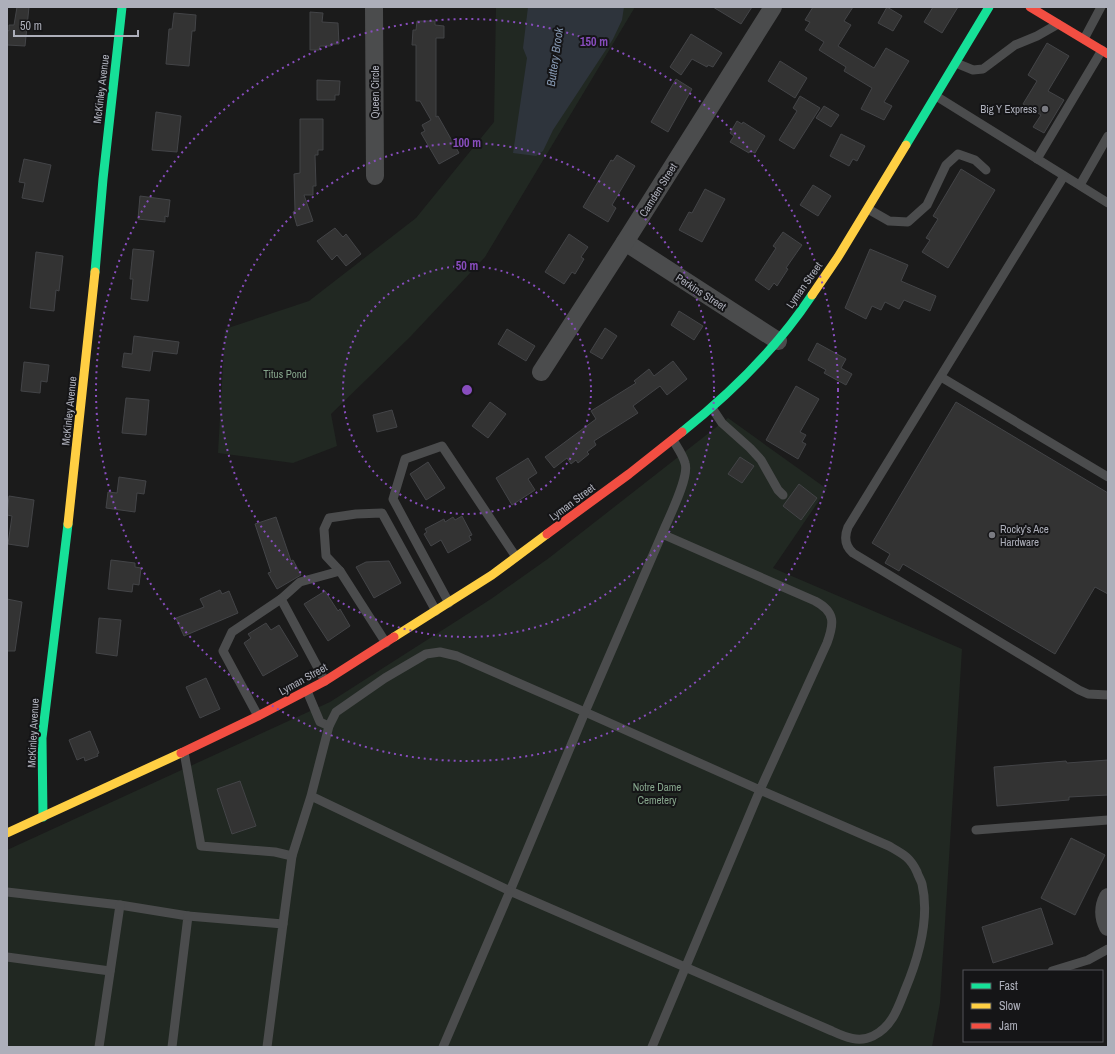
<svg xmlns="http://www.w3.org/2000/svg" width="1115" height="1054" viewBox="0 0 1115 1054" font-family="'Archivo Narrow',sans-serif">
<style>
.green{fill:#212822}
.water{fill:#2e343c}
.building{fill:#333;stroke:#434447}
.lines{fill:none;stroke-linecap:round;stroke-linejoin:round}
.lane{stroke:#4b4c4d;stroke-width:9}
.street{stroke:#4b4c4d;stroke-width:18}
.fast{stroke:#16e098;stroke-width:9}
.slow{stroke:#ffcf43;stroke-width:9}
.jam{stroke:#f24e42;stroke-width:9}
.ring{fill:none;stroke:#884dbe;stroke-width:2;stroke-dasharray:2 4}
.poi-dot{fill:#7a7b82;stroke:#151517;stroke-width:1.5}
.labels{text-anchor:middle;dominant-baseline:central;stroke-width:4;stroke-linejoin:round;paint-order:stroke}
.street-label{font-size:11px;fill:#adafba;stroke:#151517}
.poi-label{font-size:11px;fill:#adafba;stroke:#151517;text-anchor:end}
.park-label{font-size:11px;fill:#85a48b;stroke:#151517}
.water-label{font-size:12px;font-style:italic;fill:#8699b3;stroke:#151517}
.centre{fill:#884dbe;stroke:#151517;stroke-width:2}
.ring-label{font-size:12px;text-anchor:middle;font-weight:bold;fill:#884dbe;stroke:#151517;stroke-width:4;stroke-linejoin:round;paint-order:stroke}
</style>
<rect width="100%" height="100%" fill="#1b1b1b"/>
<!-- green -->
<g class="green">
<polygon points="496,7 635,7 485,257 410,337 331,414 337,446 293,463 218,453 225,329 309,301 416,218 494,122"/>
<polygon points="728,418 827,489 773,568 962,649 940,1003 932,1047 7,1047 7,850 330,702 491,599 549,558"/>
</g>
<!-- water -->
<polygon class="water" points="528,7 624,7 622,20 613,39 553,130 543,151 536,156 513,153 527,58 523,48"/>
<!-- building -->
<g class="building">
<polygon points="17,7 29,7 25,46 7,45 7,30 9,31 9,25 14,25"/>
<polygon points="713,7 752,7 741,24"/>
<polygon points="813,7 853,7 844,21 851,25 838,46 874,68 886,48 909,61 884,102 892,106 884,120 861,109 872,88 844,71 846,67 819,50 824,42 805,30 810,22 805,20"/>
<polygon points="887,7 902,16 893,31 878,23"/>
<polygon points="933,7 958,7 942,33 924,22"/>
<polygon points="310,12 323,13 322,22 338,23 339,44 331,44 331,46 320,46 319,50 310,50"/>
<polygon points="174,13 196,15 195,31 192,31 189,66 166,64 169,29 172,29"/>
<polygon points="417,21 435,21 435,25 444,26 444,38 436,38 436,117 438,116 459,153 439,164 421,133 425,131 422,125 431,120 420,101 416,101 416,45 412,45 413,30 416,30"/>
<polygon points="691,34 722,53 713,67 708,65 707,67 692,59 681,75 670,67"/>
<polygon points="1047,43 1069,56 1048,91 1064,100 1044,133 1033,127 1041,115 1023,104 1037,81 1028,75"/>
<polygon points="780,61 807,78 795,98 768,81"/>
<polygon points="676,79 692,89 668,132 651,122"/>
<polygon points="317,80 340,81 339,95 335,95 335,100 317,100"/>
<polygon points="800,96 820,108 794,149 779,140 797,111 793,108"/>
<polygon points="824,106 839,115 831,127 816,118"/>
<polygon points="156,112 181,116 177,152 152,150"/>
<polygon points="300,119 323,119 323,150 318,150 318,155 315,155 316,186 313,186 313,195 304,195 313,221 297,226 293,212 295,211 294,174 300,173"/>
<polygon points="737,121 742,124 743,122 765,136 755,153 750,151 749,153 730,142 734,136 730,133"/>
<polygon points="841,134 865,146 857,161 853,159 849,166 830,156"/>
<polygon points="617,155 635,166 612,205 616,208 608,222 583,207 611,160 613,161"/>
<polygon points="24,159 51,165 43,202 22,198 25,183 19,182"/>
<polygon points="961,169 995,190 948,268 922,252 930,240 926,238 938,219 933,216"/>
<polygon points="813,185 831,196 818,216 800,205"/>
<polygon points="705,189 725,199 702,242 679,230 689,212 692,213"/>
<polygon points="140,196 170,200 168,217 165,216 165,222 138,219"/>
<polygon points="335,228 343,237 346,234 361,254 346,266 337,255 332,260 317,241"/>
<polygon points="783,232 802,245 786,268 788,269 777,286 774,283 769,290 755,280 776,248 773,246"/>
<polygon points="569,234 588,247 581,257 584,259 575,274 572,272 564,284 545,272"/>
<polygon points="133,249 154,251 148,301 131,299 133,279 130,279"/>
<polygon points="870,249 908,265 901,281 936,296 930,311 904,300 899,309 885,302 881,310 872,306 866,319 845,308"/>
<polygon points="36,252 63,256 59,291 56,290 54,311 30,308"/>
<polygon points="679,311 703,326 694,340 671,325"/>
<polygon points="605,328 617,336 602,359 590,352"/>
<polygon points="507,329 535,346 526,361 498,344"/>
<polygon points="134,336 179,342 177,354 153,351 150,371 122,367 124,353 132,354"/>
<polygon points="817,343 846,359 841,368 852,374 846,385 824,373 826,370 808,360"/>
<polygon points="673,361 687,379 667,395 660,386 633,406 638,413 594,441 596,445 587,452 589,454 578,463 576,460 571,464 567,458 554,468 545,457 596,419 591,411 636,383 634,381 649,369 654,376"/>
<polygon points="24,362 49,365 47,382 41,381 40,393 21,391"/>
<polygon points="796,386 819,399 800,432 806,435 802,442 806,444 798,459 766,440"/>
<polygon points="126,398 149,400 146,435 122,433"/>
<polygon points="490,402 506,414 488,438 472,426"/>
<polygon points="956,402 1108,493 1108,594 1095,587 1055,654 903,564 899,571 885,563 890,554 872,543"/>
<polygon points="392,410 397,427 377,432 373,415"/>
<polygon points="740,457 754,466 742,483 728,474"/>
<polygon points="528,458 537,473 528,479 535,490 512,505 496,478"/>
<polygon points="428,462 445,488 426,500 410,474"/>
<polygon points="119,477 146,481 144,494 137,493 135,512 106,508 108,492 117,493"/>
<polygon points="799,484 817,498 801,520 783,506"/>
<polygon points="9,496 34,500 28,547 8,544 12,516 7,515"/>
<polygon points="462,516 472,535 469,536 471,540 448,553 441,540 431,546 424,534 427,532 425,529 444,519 445,522 453,517 455,520"/>
<polygon points="276,517 291,561 293,560 301,575 277,589 268,573 271,572 255,524"/>
<polygon points="111,560 135,563 135,567 141,568 139,585 133,584 132,592 108,589"/>
<polygon points="389,561 401,583 374,598 356,567 366,562"/>
<polygon points="220,590 222,594 229,591 238,613 184,636 176,618 204,607 200,599"/>
<polygon points="325,591 338,611 340,609 350,626 328,641 304,604"/>
<polygon points="7,599 22,602 15,651 7,651"/>
<polygon points="99,618 121,620 117,656 96,653"/>
<polygon points="266,623 271,630 279,625 298,656 263,676 244,643 251,638 248,634"/>
<polygon points="206,678 220,709 200,718 186,687"/>
<polygon points="90,731 99,753 97,754 98,756 85,761 84,757 77,760 69,740"/>
<polygon points="1108,760 1108,795 1069,797 1069,800 997,806 994,767 1066,761 1067,763"/>
<polygon points="240,781 256,826 232,834 217,789"/>
<polygon points="1071,838 1105,855 1075,915 1041,898"/>
<polygon points="1041,908 1053,944 993,963 982,927"/>
</g>
<g class="lines">
<!-- lane -->
<g class="lane">
<polyline points="1084,39 1101,7"/>
<polyline points="956,63 973,70 983,69 1015,45 1037,36 1058,24"/>
<polyline points="936,96 1108,203"/>
<polyline points="1037,159 1102,50"/>
<path d="M1064,176L848,527C844,537 845,546 853,553L1079,690L1088,694L1108,695"/>
<polyline points="1080,185 1108,136"/>
<polyline points="868,209 889,221 908,222 927,205 946,165 958,154 975,160 986,170"/>
<polyline points="941,377 1108,477"/>
<polyline points="712,408 722,423 750,448 761,460 778,490 783,495"/>
<path d="M662,534L585,712L760,790L827,643C834,624 836,612 815,601L662,534C668,519 690,477 685,463C683,455 677,447 673,440"/>
<polyline points="340,571 326,556 324,529 329,518 356,514 382,513 436,611"/>
<polyline points="449,603 393,499 405,459 442,446 516,557"/>
<polyline points="325,681 281,599 300,582 340,571 386,643"/>
<polyline points="307,691 320,722 329,726"/>
<polyline points="258,716 223,651 232,632 281,599"/>
<polyline points="184,752 201,846 275,852 292,856"/>
<polyline points="976,830 1108,820"/>
<polyline points="7,892 120,905 188,916 172,1047"/>
<polyline points="188,916 283,924 267,1047"/>
<polyline points="283,924 292,856 311,796 329,726 336,712 385,678 426,654 440,652 457,656 585,712 510,891 311,796"/>
<polyline points="7,957 110,971"/>
<polyline points="1052,971 1088,960 1108,949"/>
<polyline points="99,1047 120,905"/>
<path d="M443,1047L510,891L832,1031C845,1037 859,1043 873,1036C892,1027 898,1008 905,990C918,959 930,918 922,884C921,880 918,876 917,872C910,857 903,854 889,846L760,790L652,1047"/>
</g>
<!-- street -->
<g class="street">
<polyline points="374,7 375,176"/>
<polyline points="625,242 778,341"/>
<polyline points="541,372 625,242 773,7"/>
<path d="M1108,897C1103,907 1103,917 1108,927"/>
</g>
<!-- fast -->
<g class="fast">
<polyline points="906,145 989,7"/>
<polyline points="95,272 103,179 122,7"/>
<path d="M682,432C731,393 777,348 812,295"/>
<polyline points="43,817 42,738 68,524"/>
</g>
<!-- slow -->
<g class="slow">
<polyline points="812,295 838,257 906,145"/>
<polyline points="68,524 95,272"/>
<polyline points="394,637 492,575 547,534"/>
<polyline points="7,833 181,753"/>
</g>
<!-- jam -->
<g class="jam">
<polyline points="1030,7 1108,54"/>
<polyline points="547,534 629,474 682,432"/>
<polyline points="181,753 258,716 325,681 394,637"/>
</g>
</g>
<!-- distance rings -->
<g class="ring">
<circle cx="467" cy="390" r="124"/>
<circle cx="467" cy="390" r="247"/>
<circle cx="467" cy="390" r="371"/>
</g>
<!-- markers -->
<g class="poi-dot">
<circle cx="1045" cy="109" r="4"/>
<circle cx="992" cy="535" r="4"/>
</g>
<g class="labels">
<!-- street labels -->
<g class="street-label">
<text transform="translate(101 89) rotate(-83)">McKinley Avenue</text>
<text transform="translate(375 92) rotate(-90)">Queen Circle</text>
<text transform="translate(658 190) rotate(-58)">Camden Street</text>
<text transform="translate(804 285) rotate(-55)">Lyman Street</text>
<text transform="translate(701 292) rotate(33)">Perkins Street</text>
<text transform="translate(69 411) rotate(-84)">McKinley Avenue</text>
<text transform="translate(572 502) rotate(-37)">Lyman Street</text>
<text transform="translate(303 679) rotate(-29)">Lyman Street</text>
<text transform="translate(33 733) rotate(-87)">McKinley Avenue</text>
</g>
<!-- poi labels -->
<g class="poi-label">
<text x="1037" y="109">Big Y Express</text>
<text x="1000" y="529" text-anchor="start">Rocky's Ace<tspan x="1000" dy="13">Hardware</tspan></text>
</g>
<!-- park labels -->
<g class="park-label">
<text x="285" y="374">Titus Pond</text>
<text x="657" y="787">Notre Dame<tspan x="657" dy="13">Cemetery</tspan></text>
</g>
<!-- water labels -->
<g class="water-label">
<text transform="translate(555 57) rotate(-82)">Buttery Brook</text>
</g>
</g>
<circle cx="467" cy="390" r="6" class="centre"/>
<g class="ring-label">
<text x="594" y="46">150 m</text>
<text x="467" y="147">100 m</text>
<text x="467" y="270">50 m</text>
</g>
<!-- border -->
<rect width="1115" height="1054" fill="none" stroke="#adafba" stroke-width="16"/>
<!-- legend -->
<rect x="963" y="970" width="140" height="72" fill="#151517" stroke="#525358"/>
<rect x="971" y="983" width="20" height="6" fill="#16e098" stroke="#525358"/>
<text x="999" y="990" font-size="12" fill="#adafba">Fast</text>
<rect x="971" y="1003" width="20" height="6" fill="#ffcf43" stroke="#525358"/>
<text x="999" y="1010" font-size="12" fill="#adafba">Slow</text>
<rect x="971" y="1023" width="20" height="6" fill="#f24e42" stroke="#525358"/>
<text x="999" y="1030" font-size="12" fill="#adafba">Jam</text>
<!-- scale -->
<path d="M14 30v6h124v-6" fill="none" stroke="#adafba" stroke-width="2"/>
<text x="20" y="30" font-size="12" fill="#adafba" stroke="#151517" stroke-width="3" paint-order="stroke">50 m</text>
</svg>
